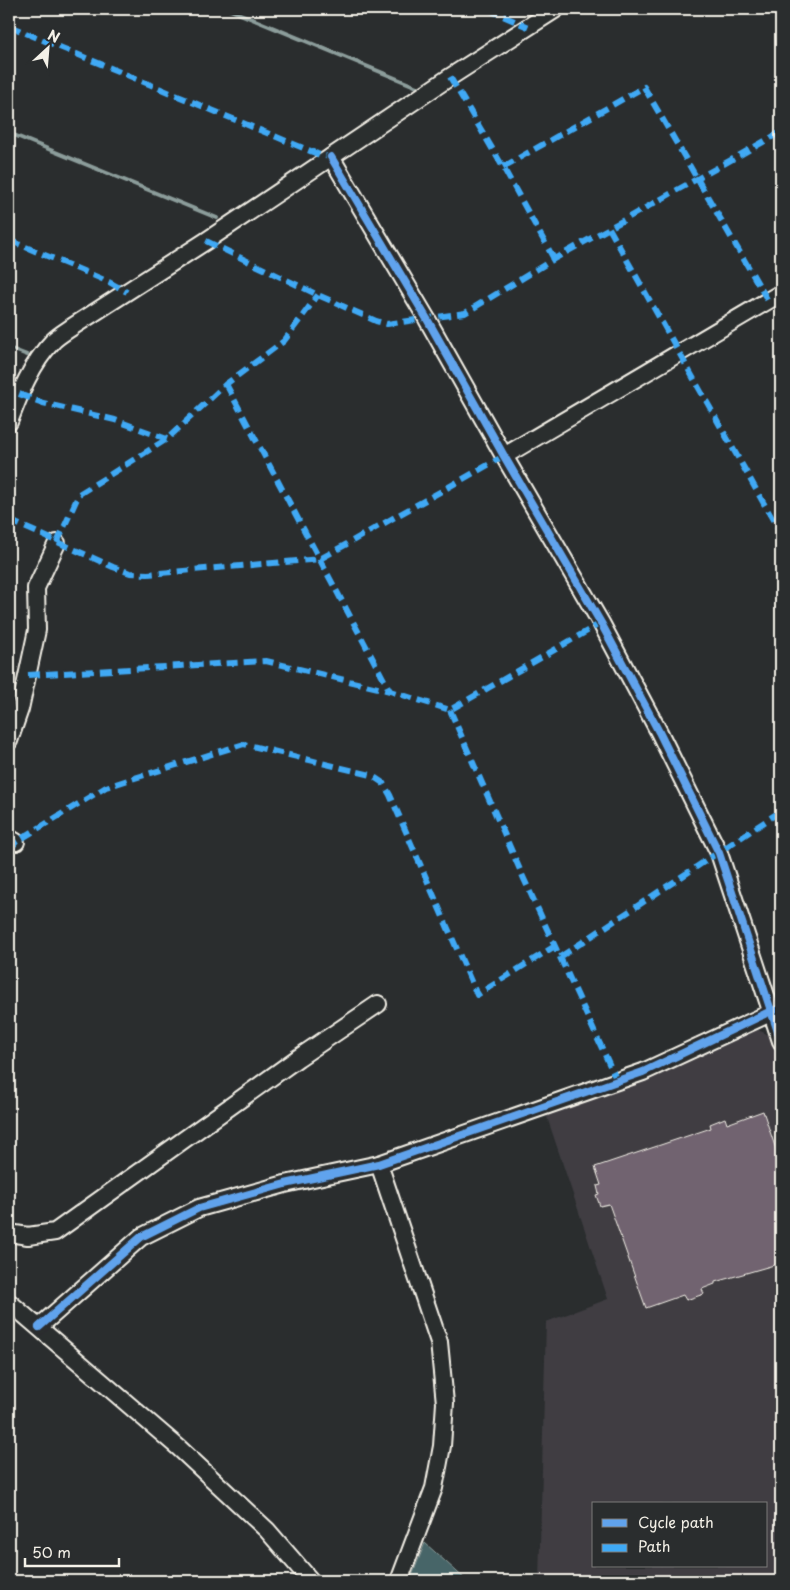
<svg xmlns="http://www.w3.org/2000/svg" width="790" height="1590" viewBox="0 0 790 1590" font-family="'Playpen Sans',sans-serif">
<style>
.built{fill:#3f3d42;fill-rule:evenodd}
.water{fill:#466568;stroke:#8c9d9b}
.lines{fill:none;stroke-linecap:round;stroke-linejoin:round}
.stream{stroke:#8c9d9b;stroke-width:4}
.building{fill:#716370;stroke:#f4f1e8}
.minor-casing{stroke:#f4f1e8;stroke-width:20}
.minor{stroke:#2a2d2e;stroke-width:16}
.quiet{stroke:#3fa9f5;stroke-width:6;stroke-dasharray:12 6;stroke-linecap:butt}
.cycleway-casing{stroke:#2a2d2e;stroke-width:11}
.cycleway{stroke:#60a3ed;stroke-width:8}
</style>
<rect width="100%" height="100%" fill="#2a2d2e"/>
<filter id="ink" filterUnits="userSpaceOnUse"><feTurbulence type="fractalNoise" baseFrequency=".02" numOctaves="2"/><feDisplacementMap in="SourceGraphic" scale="10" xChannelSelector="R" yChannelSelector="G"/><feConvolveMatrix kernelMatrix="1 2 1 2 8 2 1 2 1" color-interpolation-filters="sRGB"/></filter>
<g filter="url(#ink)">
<!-- built -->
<path class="built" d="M756,1029L773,1037L781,1060V1581H539L546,1322L608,1299L546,1114L652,1077ZM594,1504H766V1566H594Z"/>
<!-- water -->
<polygon class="water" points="425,1543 467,1581 410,1581"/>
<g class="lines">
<!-- stream -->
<g class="stream">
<polyline points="228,9 417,87"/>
<polyline points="9,133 217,218"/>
<polyline points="9,348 27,355"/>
</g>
</g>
<!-- building -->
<polygon class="building" points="763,1111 781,1164 781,1263 715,1282 715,1284 702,1289 704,1294 686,1300 683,1295 646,1308 609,1204 600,1206 596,1195 599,1194 597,1186 601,1185 595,1167 711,1128 710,1124 725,1118 727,1124"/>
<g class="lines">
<!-- minor casing -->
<g class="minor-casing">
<g id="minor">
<polyline points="331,157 427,319 504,456 601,623 659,732 719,853 781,1041"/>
<path d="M9,422C20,393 31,364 53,341C59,335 68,330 75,325L206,241L450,77L556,9"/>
<polyline points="504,456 781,293"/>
<polyline points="9,741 20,709 37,630 36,588 57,543"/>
<polyline points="9,838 16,842"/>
<polyline points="379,1164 439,1342 445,1403 442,1446 434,1488 399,1581"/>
<polyline points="9,1233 28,1236 55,1232 298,1058 378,1004"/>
<polyline points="9,1302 179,1448 267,1530 311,1581"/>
<polyline points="39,1327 141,1237 199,1208 285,1184 379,1164 643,1072 779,1009"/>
</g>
</g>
<!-- minor -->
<use href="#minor" class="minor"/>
<!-- quiet -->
<g class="quiet">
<polyline points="487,9 528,27"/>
<polyline points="9,26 320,155 331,157"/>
<polyline points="450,77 503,167 554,259"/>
<polyline points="503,167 644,87 768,301"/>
<polyline points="609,228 781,534"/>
<polyline points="9,240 109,282 127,292"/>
<polyline points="206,241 318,295 376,321 387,324 465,313 554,259 781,132"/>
<polyline points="226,384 390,691"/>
<polyline points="19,394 43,403 115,420 167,439"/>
<polyline points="9,520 113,567 130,573 148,574 320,559 504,456"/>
<polyline points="57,543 79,494 167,439 226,384 284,341 318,295"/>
<polyline points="28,675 266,661 390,691 450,710 601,623"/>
<polyline points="450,710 524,879 617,1081"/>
<polyline points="9,850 16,842 106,787 244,744 371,775 383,783 390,795 477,995 555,946"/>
<polyline points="560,957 781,811"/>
<polyline points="9,1576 15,1581"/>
</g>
<!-- cycleway casing -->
<g class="cycleway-casing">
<g id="cycleway">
<polyline points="331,157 427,319 504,456 601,623 659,732 719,853 781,1041"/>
<polyline points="39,1327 141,1237 199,1208 285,1184 379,1164 643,1072 771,1011 781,1008"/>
</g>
</g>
<!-- cycleway -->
<use href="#cycleway" class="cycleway"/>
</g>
</g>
<!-- margin -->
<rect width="790" height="1590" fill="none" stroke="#2a2d2e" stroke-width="30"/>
<rect x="15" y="15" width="760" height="1560" fill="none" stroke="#f4f1e8" stroke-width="2" filter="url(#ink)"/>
<!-- legend -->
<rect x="592" y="1502" width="175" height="65" fill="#2a2d2e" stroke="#7b7b78"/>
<rect x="602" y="1519" width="25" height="8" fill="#60a3ed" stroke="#7b7b78"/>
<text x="638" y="1528" font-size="15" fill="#f4f1e8">Cycle path</text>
<rect x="602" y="1544" width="25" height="8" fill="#3fa9f5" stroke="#7b7b78"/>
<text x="638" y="1552" font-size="15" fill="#f4f1e8">Path</text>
<!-- north arrow -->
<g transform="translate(48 48) rotate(26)" stroke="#2a2d2e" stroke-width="4" paint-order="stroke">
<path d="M0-4L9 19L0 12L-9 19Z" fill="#f4f1e8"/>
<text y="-8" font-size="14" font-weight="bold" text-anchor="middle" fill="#f4f1e8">N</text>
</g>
<!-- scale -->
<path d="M25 1558v8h94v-8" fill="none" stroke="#f4f1e8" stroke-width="2.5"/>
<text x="32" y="1558" font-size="15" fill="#f4f1e8" stroke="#2a2d2e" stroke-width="4" paint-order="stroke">50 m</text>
</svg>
